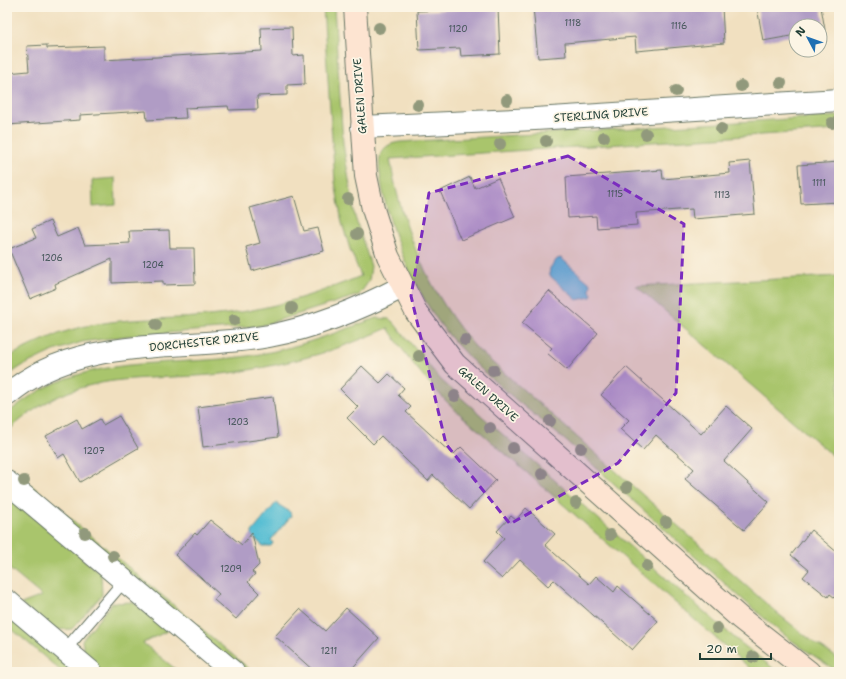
<svg xmlns="http://www.w3.org/2000/svg" width="846" height="679" viewBox="0 0 846 679" font-family="'Shantell Sans',sans-serif">
<style>
.green{fill:#a9c56c;stroke:#648150}
.water{fill:#56bed3;stroke:#3a7e84}
.building{fill:#b09cc5}
.lines{fill:none;stroke-linecap:round;stroke-linejoin:round}
.lane-casing{stroke:#687665;stroke-width:13}
.street-casing{stroke:#687665;stroke-width:24}
.secondary-casing{stroke:#687665;stroke-width:24}
.lane{stroke:#fff;stroke-width:11}
.street{stroke:#fff;stroke-width:22}
.secondary{stroke:#fde4d1;stroke-width:22}
.tree{fill:#91997b}
.marked{fill:#7b2cbf;fill-opacity:0.2;stroke:#7b2cbf;stroke-width:3;stroke-dasharray:8 5;stroke-linejoin:round}
.labels{text-anchor:middle;dominant-baseline:central;stroke-width:3.5;stroke-linejoin:round;paint-order:stroke}
.number-label{font-size:9px;fill:#435558}
.street-label{font-size:11px;fill:#1f3d34;stroke:#fcf5e5}
</style>
<rect width="100%" height="100%" fill="#fcf5e5"/>
<filter id="ink" filterUnits="userSpaceOnUse"><feTurbulence type="fractalNoise" baseFrequency=".025" numOctaves="2"/><feDisplacementMap in="SourceGraphic" scale="8" xChannelSelector="R" yChannelSelector="G"/><feConvolveMatrix kernelMatrix="1 2 1 2 8 2 1 2 1" color-interpolation-filters="sRGB"/></filter>
<filter id="wash" filterUnits="userSpaceOnUse"><feTurbulence type="fractalNoise" baseFrequency=".012" numOctaves="4" result="noise"/><feDisplacementMap in="SourceGraphic" scale="16" xChannelSelector="R" yChannelSelector="G"/><feGaussianBlur stdDeviation="0.9" result="paint"/><feColorMatrix in="noise" values="0 0 0 0 0 0 0 0 0 0 0 0 0 0 0 0 0 1.4 0 .05"/><feComposite in="paint" operator="in"/></filter>
<g filter="url(#wash)">
<rect width="100%" height="100%" fill="#f1e0c0"/>
<!-- green -->
<g class="green">
<path d="M323,7H334L343,143L355,217L371,266L369,281L359,295L260,326L127,336L82,342L51,352L22,366L7,376V358C35,342 65,329 97,324C137,317 178,320 218,315C268,310 315,295 361,276L350,249L342,223L335,182Z"/>
<path d="M839,116V130L390,159C402,230 430,295 477,349L777,613L816,644L839,659L838,672C816,657 792,642 772,625C745,602 720,579 694,556C654,519 613,483 573,447C527,407 474,371 438,321C410,280 389,230 381,181C378,162 376,145 400,142Z"/>
<polygon points="115,178 116,205 93,207 92,180"/>
<polygon points="839,276 839,461 636,286"/>
<path d="M376,318L389,319L393,322L441,380L686,596L737,640L778,672H755L752,670L453,408C428,383 407,358 388,328C374,334 360,340 346,345C311,358 274,366 237,372C148,385 81,362 7,432V414C81,348 171,370 260,354C300,347 338,332 376,318Z"/>
<polygon points="7,465 253,672 238,672 7,474"/>
<polygon points="7,494 101,574 102,595 72,629 51,630 21,604 42,596 7,567"/>
<polygon points="133,602 167,631 143,643 179,672 100,672 85,659 82,640 112,603"/>
<polygon points="7,613 77,672 62,672 7,625"/>
</g>
<!-- water -->
<g class="water">
<polygon points="561,258 591,284 590,291 592,294 591,297 577,300 549,275 550,268 557,259"/>
<polygon points="276,503 290,512 291,516 271,540 273,543 271,546 263,546 252,536 252,532"/>
</g>
<g id="blocks">
<!-- building -->
<g class="building">
<polygon points="533,7 611,7 612,12 672,7 722,7 724,43 636,51 635,37 565,43 566,56 538,58"/>
<polygon points="757,7 821,7 825,30 820,31 820,26 796,26 796,35 763,41"/>
<polygon points="498,8 500,54 461,56 460,48 419,50 417,11"/>
<polygon points="292,27 293,56 304,55 305,84 287,85 287,95 257,96 258,109 229,110 228,106 185,108 186,118 147,120 146,111 80,115 80,120 7,125 7,73 29,71 27,46 47,45 47,48 104,46 104,60 262,51 261,28"/>
<polygon points="750,161 755,214 693,219 692,209 636,213 637,225 597,228 596,216 568,218 566,177 662,170 663,179 730,173 729,163"/>
<polygon points="839,162 839,202 801,204 798,165"/>
<polygon points="470,177 475,188 498,178 515,217 461,240 440,191"/>
<polygon points="294,196 304,231 318,228 324,251 252,271 246,247 260,243 250,208"/>
<polygon points="50,221 57,237 78,228 85,245 130,243 129,231 169,230 170,248 194,248 195,284 163,285 163,281 112,283 112,259 55,284 56,288 30,299 9,249 36,238 32,229"/>
<polygon points="549,291 598,333 567,370 547,353 552,348 522,323"/>
<polygon points="362,366 380,383 389,374 404,388 398,395 411,407 406,412 453,455 461,447 496,480 469,509 433,475 428,481 381,436 373,444 347,418 358,407 340,389"/>
<polygon points="626,367 701,434 726,406 752,429 724,461 769,502 744,530 685,479 694,469 656,435 643,450 620,429 629,420 601,395"/>
<polygon points="273,397 278,437 203,447 198,407"/>
<polygon points="119,416 138,448 80,482 64,454 58,458 46,436 77,419 82,429 100,419 103,425"/>
<polygon points="526,508 555,534 545,545 589,584 596,576 614,592 618,586 658,621 632,650 554,580 548,586 520,560 502,579 483,562 504,538 497,531 511,516 516,520"/>
<polygon points="210,520 242,545 252,533 259,565 252,572 255,574 248,582 259,593 236,619 214,600 219,594 175,555 195,533 197,535"/>
<polygon points="811,530 839,554 839,601 830,594 828,597 803,577 809,570 791,555"/>
<polygon points="346,608 379,638 349,672 315,672 275,636 300,609 325,631"/>
</g>
</g>
</g>
<g filter="url(#ink)">
<use href="#blocks" fill-opacity="0" stroke="#687665" stroke-width="1"/>
<g class="lines">
<!-- lane casing -->
<g class="lane-casing">
<polyline id="lane" points="65,650 124,581"/>
</g>
<!-- street casing -->
<g class="street-casing">
<g id="street">
<polyline points="362,127 535,119 839,100"/>
<path d="M7,395C79,333 181,352 269,336C316,327 360,309 402,287"/>
<polyline points="7,482 233,672"/>
<polyline points="7,601 91,672"/>
</g>
</g>
<!-- secondary casing -->
<g class="secondary-casing">
<polyline id="secondary" points="355,7 366,176 373,209 388,256 416,312 455,364 740,618 809,672"/>
</g>
<!-- lane -->
<use href="#lane" class="lane"/>
<!-- street -->
<use href="#street" class="street"/>
<!-- secondary -->
<use href="#secondary" class="secondary"/>
</g>
<!-- trees -->
<g class="tree">
<circle cx="379" cy="28" r="6"/>
<circle cx="781" cy="83" r="6"/>
<circle cx="741" cy="86" r="6"/>
<circle cx="676" cy="91" r="6"/>
<circle cx="507" cy="100" r="6"/>
<circle cx="418" cy="105" r="6"/>
<circle cx="832" cy="123" r="6"/>
<circle cx="721" cy="129" r="6"/>
<circle cx="646" cy="134" r="6"/>
<circle cx="604" cy="137" r="6"/>
<circle cx="546" cy="141" r="6"/>
<circle cx="500" cy="144" r="6"/>
<circle cx="348" cy="199" r="6"/>
<circle cx="357" cy="234" r="6"/>
<circle cx="292" cy="308" r="6"/>
<circle cx="234" cy="320" r="6"/>
<circle cx="156" cy="325" r="6"/>
<circle cx="465" cy="340" r="6"/>
<circle cx="419" cy="356" r="6"/>
<circle cx="493" cy="370" r="6"/>
<circle cx="455" cy="396" r="6"/>
<circle cx="550" cy="421" r="6"/>
<circle cx="490" cy="428" r="6"/>
<circle cx="513" cy="448" r="6"/>
<circle cx="581" cy="448" r="6"/>
<circle cx="542" cy="474" r="6"/>
<circle cx="24" cy="481" r="6"/>
<circle cx="627" cy="487" r="6"/>
<circle cx="576" cy="503" r="6"/>
<circle cx="666" cy="522" r="6"/>
<circle cx="85" cy="533" r="6"/>
<circle cx="610" cy="535" r="6"/>
<circle cx="113" cy="556" r="6"/>
<circle cx="647" cy="566" r="6"/>
<circle cx="717" cy="628" r="6"/>
<circle cx="753" cy="657" r="6"/>
</g>
</g>
<!-- marked area -->
<path class="marked" d="M568,156L684,224L676,393L618,463L510,524L446,444L411,296L429,193Z"/>
<g class="labels">
<!-- number labels -->
<g class="number-label">
<text x="573" y="23">1118</text>
<text x="679" y="26">1116</text>
<text x="458" y="29">1120</text>
<text x="819" y="183">1111</text>
<text x="615" y="194">1115</text>
<text x="722" y="195">1113</text>
<text x="52" y="258">1206</text>
<text x="153" y="265">1204</text>
<text x="238" y="422">1203</text>
<text x="94" y="451">1207</text>
<text x="231" y="569">1209</text>
<text x="329" y="651">1211</text>
</g>
<!-- street labels -->
<g class="street-label">
<text transform="translate(360 96) rotate(-94)">GALEN DRIVE</text>
<text transform="translate(601 115) rotate(-4)">STERLING DRIVE</text>
<text transform="translate(204 342) rotate(-6)">DORCHESTER DRIVE</text>
<text transform="translate(488 394) rotate(42)">GALEN DRIVE</text>
</g>
</g>
<!-- margin -->
<rect width="846" height="679" fill="none" stroke="#fcf5e5" stroke-width="24"/>
<!-- north arrow -->
<g transform="translate(808 38) rotate(311)"><circle r="19" fill="#fcf5e5" stroke="#a4ab9e"/>
<path d="M0-3L7 15L0 10L-7 15Z" fill="#1f6fb2"/>
<text y="-6" font-size="11" font-weight="bold" text-anchor="middle" fill="#1f3d34">N</text>
</g>
<!-- scale -->
<path d="M700 653v6h71v-6" fill="none" stroke="#1f3d34" stroke-width="2"/>
<text x="706" y="653" font-size="12" fill="#1f3d34" stroke="#fcf5e5" stroke-width="3" paint-order="stroke">20 m</text>
</svg>
